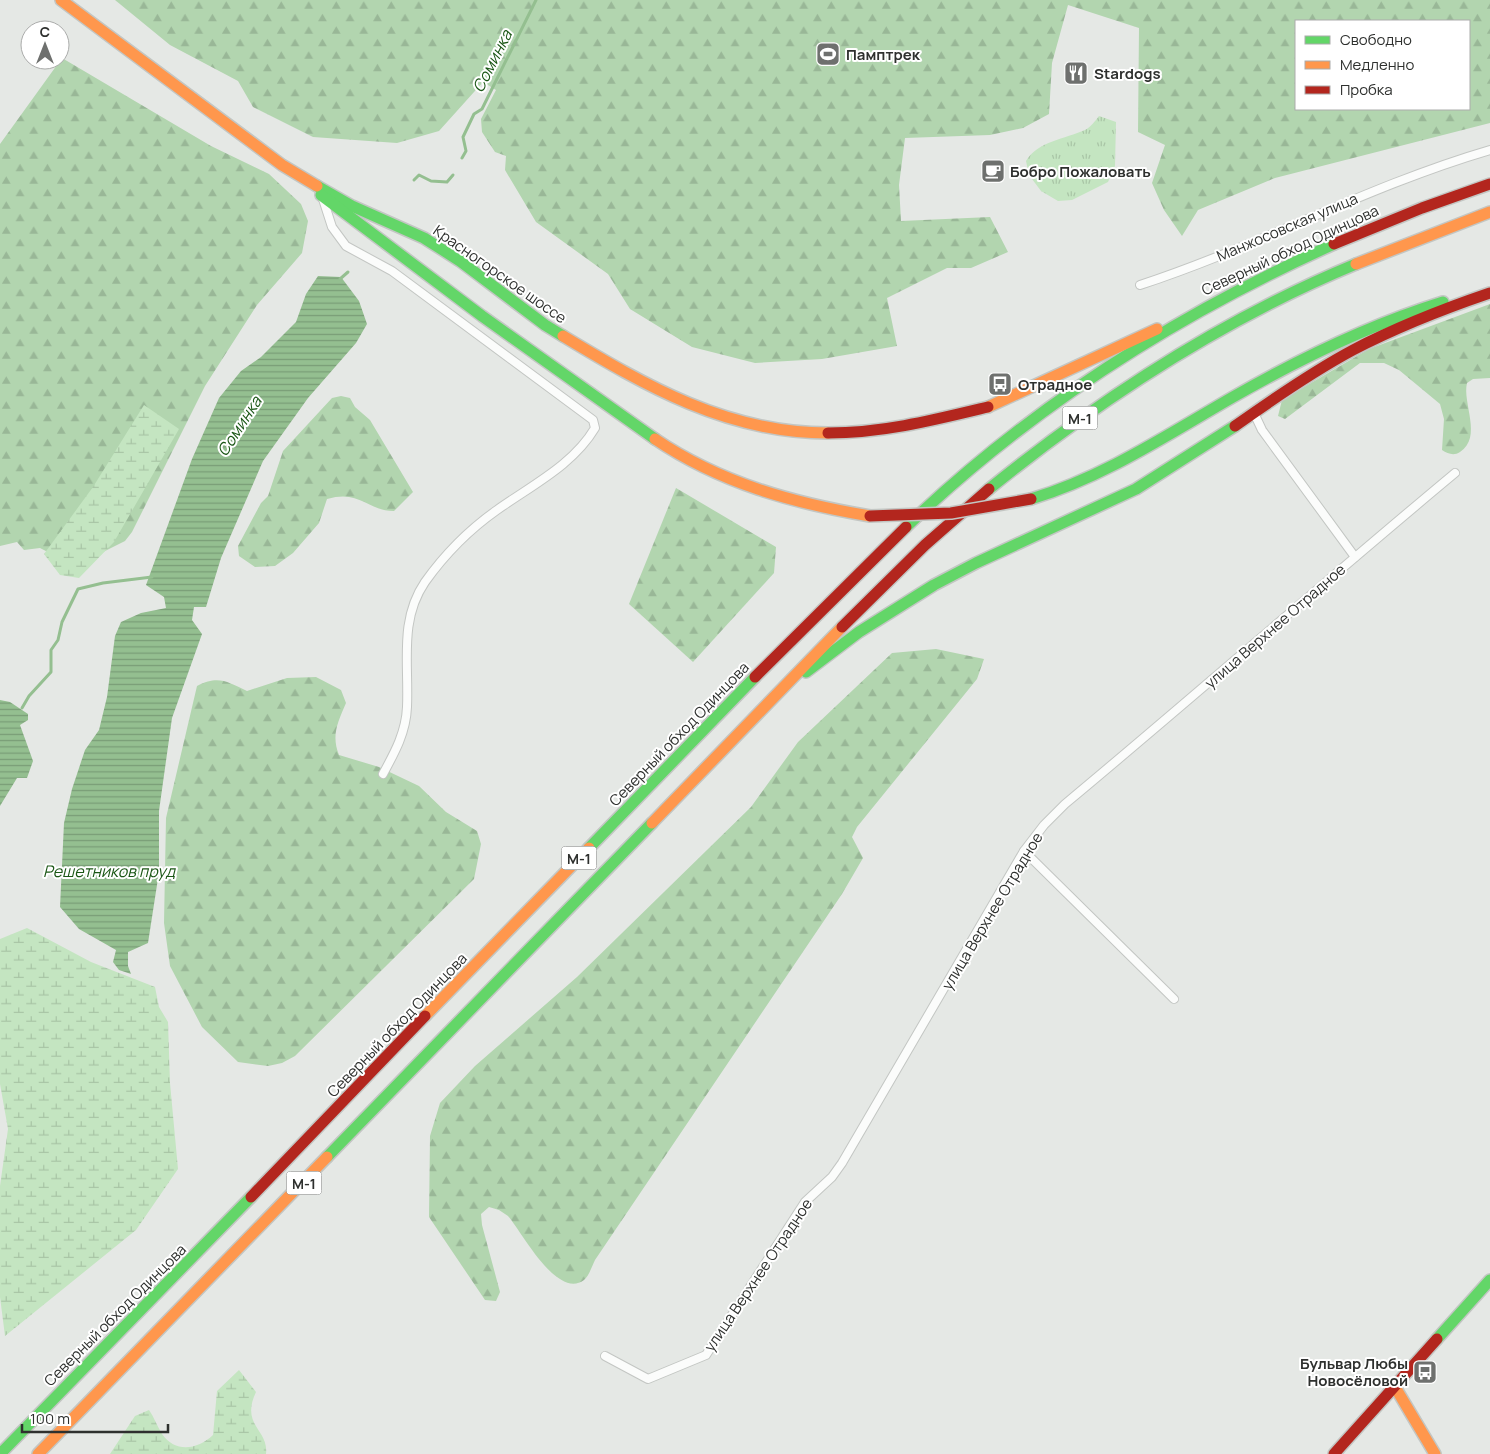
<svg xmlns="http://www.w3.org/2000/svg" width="1490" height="1454" viewBox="0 0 1490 1454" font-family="Manrope,sans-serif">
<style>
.grass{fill:url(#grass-tufts)}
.forest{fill:url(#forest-firs);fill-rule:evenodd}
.wetland{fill:url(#wetland-marsh)}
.water{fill:url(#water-rules)}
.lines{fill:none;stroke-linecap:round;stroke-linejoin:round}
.stream{stroke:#94bf90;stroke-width:3}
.street-casing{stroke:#c3c6c3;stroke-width:10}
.fast-casing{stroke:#c3c6c3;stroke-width:14}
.slow-casing{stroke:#c3c6c3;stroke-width:14}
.jam-casing{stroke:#c3c6c3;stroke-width:14}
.street{stroke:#fbfcfb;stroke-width:8}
.fast{stroke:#63d668;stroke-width:11}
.slow{stroke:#ff974d;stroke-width:11}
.jam{stroke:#b3261e;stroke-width:11}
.jam-bridge-casing{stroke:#c3c6c3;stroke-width:14;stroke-linecap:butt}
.jam-bridge{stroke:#b3261e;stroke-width:11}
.labels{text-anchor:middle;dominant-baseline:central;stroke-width:4;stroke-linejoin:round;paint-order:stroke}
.shield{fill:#fff;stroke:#6d6e6d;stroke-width:1}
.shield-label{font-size:14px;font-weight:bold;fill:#2e302e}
.poi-label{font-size:15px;font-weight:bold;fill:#2e302e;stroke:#fff;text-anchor:start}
.street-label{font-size:15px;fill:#2e302e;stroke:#fff}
.water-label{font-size:16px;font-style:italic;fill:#1a5615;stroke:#fff}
</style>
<defs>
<pattern id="grass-tufts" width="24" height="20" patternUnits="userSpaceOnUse" patternTransform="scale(1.25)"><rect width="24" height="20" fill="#c4e5c1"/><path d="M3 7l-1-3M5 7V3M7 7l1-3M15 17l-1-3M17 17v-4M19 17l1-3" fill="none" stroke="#a9c5a6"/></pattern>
<pattern id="forest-firs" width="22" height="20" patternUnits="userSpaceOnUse" patternTransform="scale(1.25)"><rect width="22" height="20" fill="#b2d5af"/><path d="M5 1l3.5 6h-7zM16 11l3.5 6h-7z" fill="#99b797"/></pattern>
<pattern id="wetland-marsh" width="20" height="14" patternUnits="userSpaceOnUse" patternTransform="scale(1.25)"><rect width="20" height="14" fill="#c4e5c1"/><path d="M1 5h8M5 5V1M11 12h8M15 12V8" fill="none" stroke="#a9c5a6"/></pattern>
<pattern id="water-rules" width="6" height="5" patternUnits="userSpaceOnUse" patternTransform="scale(1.25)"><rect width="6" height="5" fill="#94bf90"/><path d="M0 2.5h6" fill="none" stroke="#799c76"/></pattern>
</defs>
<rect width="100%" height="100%" fill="#e5e8e5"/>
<!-- grass -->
<path class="grass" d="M1099,116L1116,122L1115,166L1108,182L1072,200L1058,201L1041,191L1029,175L1026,161C1038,141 1065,139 1085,130C1091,127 1095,121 1099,116Z"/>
<!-- forest -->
<g class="forest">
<path d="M115,0H1490V123L1275,178L1198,210L1182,236L1164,210L1152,183L1165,145L1138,132L1139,28L1068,5L1052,63L1049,114L1023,128L990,135L905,138L899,185L901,221L990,217L1008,252L971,268H947L887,298L897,346L822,359L755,363L692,347L630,309L608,274L536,222L505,170L506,156L495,152L482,132L481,119L496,90L483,82L439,131L397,143L313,137L253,107L238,81L170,45ZM1296,21H1469V109H1296Z"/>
<polygon points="62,58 211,146 269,174 301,204 308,221 302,253 257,305 205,386 132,532 125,541 95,556 65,561 40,548 24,550 17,542 0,546 0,144"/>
<path d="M1490,304V378L1473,379L1467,383C1462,403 1483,437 1460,452C1454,456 1448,454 1442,450L1444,419L1440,404L1399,370L1384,363H1360L1285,419L1278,416L1282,400L1369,349Z"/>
<path d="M341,396L350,398L355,407L370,420L413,492L394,511C367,511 360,489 327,499L319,523L293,553L275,566L255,567L239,556L238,546L261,503L268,496L283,451L332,398Z"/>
<polygon points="676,488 776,547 774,573 693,662 629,604"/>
<path d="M936,649L984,659L977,679L857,827L852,837L863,858L842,894L595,1260C592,1266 589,1276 584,1280C557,1300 522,1232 508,1216L499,1210L489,1207L481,1214L482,1225L500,1292L496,1301L485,1300L429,1217L430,1136L440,1103L475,1066L577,977L751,807L798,742L892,653Z"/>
<path d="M316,677L341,690L346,703C338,722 331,735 339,755L379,767L419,786L446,812L477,831L481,844L474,879L295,1056L282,1063L268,1066L238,1062L202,1027L170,966L164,923L166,818L197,686C219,675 227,682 247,691L287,678Z"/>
</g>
<!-- wetland -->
<g class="wetland">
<polygon points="144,405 179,429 114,542 79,578 60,575 44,554 93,487"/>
<polygon points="27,928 91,962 155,987 159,1007 168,1022 170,1083 178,1169 136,1230 5,1336 0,1297 0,1186 8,1129 0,1084 0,939"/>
<path d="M239,1370L256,1392C240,1426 269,1429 266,1454H110L135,1416L149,1410C154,1417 157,1426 162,1434C176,1454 198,1449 213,1435L217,1391Z"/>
</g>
<!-- water -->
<g class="water">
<polygon points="318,276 341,277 359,301 367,324 356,343 308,398 263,461 221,558 206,607 194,607 192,620 202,634 172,718 159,811 159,872 148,943 128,952 128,966 131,974 119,970 113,962 116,950 79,929 60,907 64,823 72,789 85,750 99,730 107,697 115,636 121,622 141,613 166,608 164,597 146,585 192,459 219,398 241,371 261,357 296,322 306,294"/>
<polygon points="0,700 10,702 28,714 28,720 20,725 33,761 27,778 17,778 0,806"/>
</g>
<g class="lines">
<!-- stream -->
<g class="stream">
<polyline points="462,158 466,151 463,137 474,114 482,109 536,0"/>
<polyline points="414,180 419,175 431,181 447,182 453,175"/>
<polyline points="340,279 348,272"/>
<polyline points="22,708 29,696 51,672 51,650 58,640 62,622 78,589 103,583 152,577"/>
</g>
<!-- street casing -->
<g class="street-casing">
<g id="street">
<path d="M322,196L332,227L346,246L392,271L593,420L595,428C573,465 532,485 497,510C470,529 445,554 425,582C399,620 409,663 407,707C406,732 395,752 383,774"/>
<path d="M1140,285C1259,246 1370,185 1490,150"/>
<polyline points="1254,413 1262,430 1355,557"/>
<polyline points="1024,851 1174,999"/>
<path d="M605,1356L648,1379L706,1355L805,1202L832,1177L842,1163L1024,851L1044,825L1065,804C1196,695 1324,582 1455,473"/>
</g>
</g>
<!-- fast casing -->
<g class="fast-casing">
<g id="fast">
<polyline points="317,186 352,206 424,238 460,261 545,325 563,336"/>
<polyline points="321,195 482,316 655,439"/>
<path d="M989,489C1100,399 1223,319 1356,264"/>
<path d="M1031,499C1104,477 1167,435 1233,397C1301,358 1369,325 1443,302"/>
<path d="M906,527C1031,407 1176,315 1334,244"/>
<polyline points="806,672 859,632 934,585 976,563 1136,489 1235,426"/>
<polyline points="589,848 755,677"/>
<polyline points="327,1157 652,823"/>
<polyline points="1437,1339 1490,1280"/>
<polyline points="0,1454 251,1197"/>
</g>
</g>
<!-- slow casing -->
<g class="slow-casing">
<g id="slow">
<polyline points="61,0 282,165 317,186"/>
<polyline points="1356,264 1490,212"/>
<path d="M563,336C646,386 727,433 828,433"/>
<polyline points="988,407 1157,329"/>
<path d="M655,439C720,483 793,503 870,516"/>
<polyline points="652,823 842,627"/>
<polyline points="425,1016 589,848"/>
<polyline points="1395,1387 1435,1454"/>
<polyline points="38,1454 327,1157"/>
</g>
</g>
<!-- jam casing -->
<g class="jam-casing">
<g id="jam">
<polyline points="1334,244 1422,208 1490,184"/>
<path d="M1235,426C1273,399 1312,372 1353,350C1397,327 1443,309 1490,293"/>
<path d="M828,433C883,433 934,420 988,407"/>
<polyline points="842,627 925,545 989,489"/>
<polyline points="755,677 906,527"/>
<polyline points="251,1197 425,1016"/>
<polyline points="1334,1454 1437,1339"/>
</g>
</g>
<!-- street -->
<use href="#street" class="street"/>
<!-- fast -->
<use href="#fast" class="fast"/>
<!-- slow -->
<use href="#slow" class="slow"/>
<!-- jam -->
<use href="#jam" class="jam"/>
<!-- jam-bridge casing -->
<g class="jam-bridge-casing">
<polyline id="jam-bridge" points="870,516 951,513 1031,499"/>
</g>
<!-- jam-bridge -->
<use href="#jam-bridge" class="jam-bridge"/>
</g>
<!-- icons -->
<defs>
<g id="stadium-square" transform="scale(1.25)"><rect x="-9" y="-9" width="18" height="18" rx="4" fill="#6e706e" stroke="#fff"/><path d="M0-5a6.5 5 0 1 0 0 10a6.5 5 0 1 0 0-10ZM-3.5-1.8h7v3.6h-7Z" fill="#fff"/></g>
<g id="restaurant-square" transform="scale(1.25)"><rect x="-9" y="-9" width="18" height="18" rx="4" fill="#6e706e" stroke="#fff"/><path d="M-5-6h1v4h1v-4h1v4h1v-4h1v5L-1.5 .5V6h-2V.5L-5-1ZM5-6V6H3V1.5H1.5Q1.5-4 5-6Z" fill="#fff"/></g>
<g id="cafe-square" transform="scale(1.25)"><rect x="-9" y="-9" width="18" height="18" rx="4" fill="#6e706e" stroke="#fff"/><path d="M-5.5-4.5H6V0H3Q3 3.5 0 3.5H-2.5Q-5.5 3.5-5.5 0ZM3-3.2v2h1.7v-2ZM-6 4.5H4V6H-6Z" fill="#fff"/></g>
<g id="bus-square" transform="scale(1.25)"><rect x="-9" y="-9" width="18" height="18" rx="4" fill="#6e706e" stroke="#fff"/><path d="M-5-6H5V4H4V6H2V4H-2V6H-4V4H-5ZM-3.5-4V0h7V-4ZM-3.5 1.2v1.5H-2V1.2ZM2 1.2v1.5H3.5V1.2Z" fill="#fff"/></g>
</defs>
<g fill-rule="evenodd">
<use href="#stadium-square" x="828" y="54"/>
<use href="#restaurant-square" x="1076" y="73"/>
<use href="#cafe-square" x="993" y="171"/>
<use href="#bus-square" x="1000" y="384"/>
<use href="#bus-square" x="1425" y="1372"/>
</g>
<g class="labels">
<!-- shield labels -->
<g class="shield">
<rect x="1062.5" y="406.5" width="35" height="23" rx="4"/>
<rect x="561.5" y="846.5" width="35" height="23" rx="4"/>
<rect x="286.5" y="1171.5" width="35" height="23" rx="4"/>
</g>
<g class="shield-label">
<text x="1080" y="418">М-1</text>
<text x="579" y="858">М-1</text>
<text x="304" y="1183">М-1</text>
</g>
<!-- poi labels -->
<g class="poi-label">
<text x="846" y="54">Памптрек</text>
<text x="1094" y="73">Stardogs</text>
<text x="1010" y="171">Бобро Пожаловать</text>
<text x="1018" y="384">Отрадное</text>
<text x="1408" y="1363" text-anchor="end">Бульвар Любы<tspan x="1408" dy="17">Новосёловой</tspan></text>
</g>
<!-- street labels -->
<g class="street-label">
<text transform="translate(1287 227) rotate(-23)">Манжосовская улица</text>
<text transform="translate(1290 250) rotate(-25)">Северный обход Одинцова</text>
<text transform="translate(500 274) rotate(35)">Красногорское шоссе</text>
<text transform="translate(1275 626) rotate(-41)">улица Верхнее Отрадное</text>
<text transform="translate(679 734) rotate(-46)">Северный обход Одинцова</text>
<text transform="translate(992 911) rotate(-59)">улица Верхнее Отрадное</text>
<text transform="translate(397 1025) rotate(-46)">Северный обход Одинцова</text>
<text transform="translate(758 1275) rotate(-56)">улица Верхнее Отрадное</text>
<text transform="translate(115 1315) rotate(-45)">Северный обход Одинцова</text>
</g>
<!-- water labels -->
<g class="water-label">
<text transform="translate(492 61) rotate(-63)">Соминка</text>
<text transform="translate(239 426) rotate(-57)">Соминка</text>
<text x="109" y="871">Решетников пруд</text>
</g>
</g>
<!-- legend -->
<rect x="1295" y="20" width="175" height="90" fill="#ffffff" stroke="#abacab"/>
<rect x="1305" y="36" width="25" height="8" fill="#63d668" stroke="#abacab"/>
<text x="1340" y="45" font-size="15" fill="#2e302e">Свободно</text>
<rect x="1305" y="61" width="25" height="8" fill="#ff974d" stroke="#abacab"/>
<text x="1340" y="70" font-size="15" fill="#2e302e">Медленно</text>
<rect x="1305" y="86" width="25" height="8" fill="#b3261e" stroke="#abacab"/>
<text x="1340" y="95" font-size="15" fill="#2e302e">Пробка</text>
<!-- north arrow -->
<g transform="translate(45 45)"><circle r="24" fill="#ffffff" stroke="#abacab"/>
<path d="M0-4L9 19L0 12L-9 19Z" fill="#6e706e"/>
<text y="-8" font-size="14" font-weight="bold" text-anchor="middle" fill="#2e302e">С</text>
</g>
<!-- scale -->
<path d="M22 1424v8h146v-8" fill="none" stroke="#2e302e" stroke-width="2.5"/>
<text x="30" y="1424" font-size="15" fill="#2e302e" stroke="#ffffff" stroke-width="4" paint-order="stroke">100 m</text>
</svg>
